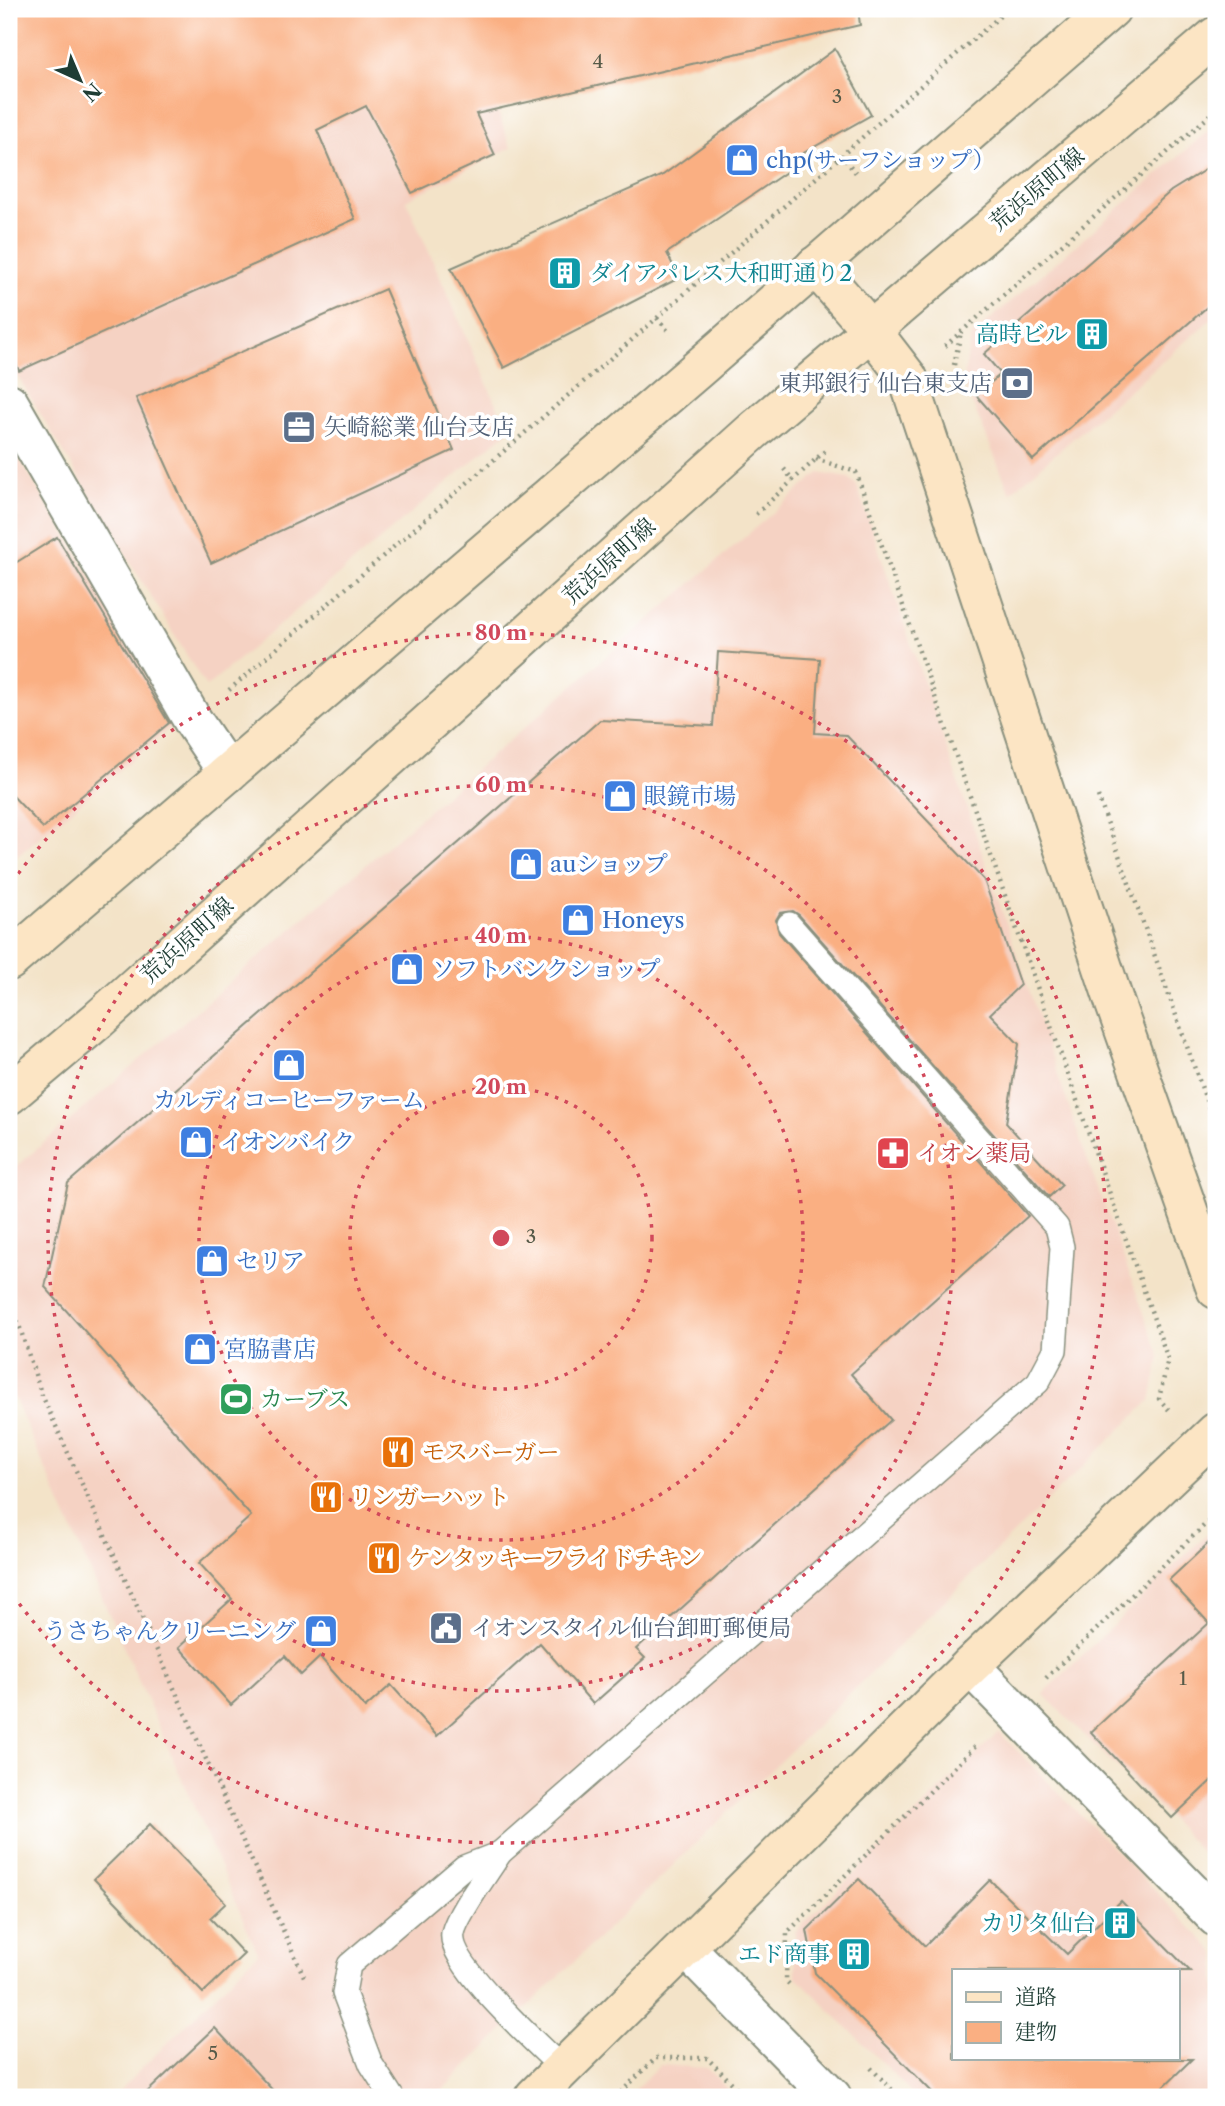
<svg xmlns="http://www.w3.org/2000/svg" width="1225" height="2106" viewBox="0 0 1225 2106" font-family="'Libre Caslon Text','Noto Serif JP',serif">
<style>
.built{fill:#f5d2c3;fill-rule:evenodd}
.building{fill:#faaf82}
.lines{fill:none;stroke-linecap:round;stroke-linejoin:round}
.lane-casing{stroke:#89907e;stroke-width:26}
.street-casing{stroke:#89907e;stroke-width:42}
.secondary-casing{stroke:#89907e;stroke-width:42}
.path{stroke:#89907e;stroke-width:4.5;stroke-dasharray:2 5;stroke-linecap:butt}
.lane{stroke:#fff;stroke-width:23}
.street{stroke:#fff;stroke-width:38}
.secondary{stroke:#fce5c4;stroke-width:38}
.ring{fill:none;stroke:#d1495b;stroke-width:3.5;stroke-dasharray:3.5 7}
.labels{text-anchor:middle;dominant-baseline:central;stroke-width:7;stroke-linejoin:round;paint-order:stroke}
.number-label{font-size:19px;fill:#565a48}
.shop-label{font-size:23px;fill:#366cbe;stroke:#fff;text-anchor:start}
.street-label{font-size:23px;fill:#1f3d34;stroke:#fff}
.culture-label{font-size:23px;fill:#0d838f;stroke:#fff;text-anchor:end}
.service-label{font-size:23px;fill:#4e5e75;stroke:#fff;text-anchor:start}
.health-label{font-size:23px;fill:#be3a42;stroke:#fff;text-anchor:start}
.leisure-label{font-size:23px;fill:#27864d;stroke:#fff;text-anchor:start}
.food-label{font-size:23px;fill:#c56008;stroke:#fff;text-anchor:start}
.centre{fill:#d1495b;stroke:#fff;stroke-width:3.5}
.ring-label{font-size:21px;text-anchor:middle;font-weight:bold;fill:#d1495b;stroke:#fff;stroke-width:7;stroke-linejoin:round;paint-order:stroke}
</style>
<rect width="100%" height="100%" fill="#fff"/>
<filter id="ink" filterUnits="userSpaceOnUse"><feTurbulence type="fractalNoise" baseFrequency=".0143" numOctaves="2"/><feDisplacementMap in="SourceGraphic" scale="14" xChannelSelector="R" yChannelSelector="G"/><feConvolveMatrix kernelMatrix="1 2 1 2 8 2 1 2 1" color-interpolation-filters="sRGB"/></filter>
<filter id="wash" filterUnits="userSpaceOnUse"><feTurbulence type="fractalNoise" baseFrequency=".00686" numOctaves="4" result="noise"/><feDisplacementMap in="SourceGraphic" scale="28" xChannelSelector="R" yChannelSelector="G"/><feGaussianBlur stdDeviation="1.57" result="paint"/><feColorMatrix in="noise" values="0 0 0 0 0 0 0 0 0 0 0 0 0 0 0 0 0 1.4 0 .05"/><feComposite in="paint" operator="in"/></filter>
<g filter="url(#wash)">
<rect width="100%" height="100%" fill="#f3e3c8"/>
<!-- built -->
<g class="built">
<polygon points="9,9 461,9 511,148 406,200 508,431 206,687 9,362"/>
<polygon points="1216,124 1216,315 1010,493 963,381 971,336"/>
<polygon points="9,442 179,720 9,863"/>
<polygon points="819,473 849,478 857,486 1082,1145 1160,1357 1151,1400 435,2097 113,2097 258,1953 9,1386 9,1173"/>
<polygon points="1216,1525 1216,1868 1180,1829 1043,1694"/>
<path d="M999,1732L1216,1953V2097H916L796,1976L795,1932ZM954,1971H1178V2059H954Z"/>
<polygon points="660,2065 707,2068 735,2097 628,2097"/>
</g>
<g id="blocks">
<!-- building -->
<g class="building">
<polygon points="9,9 858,9 860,25 476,114 495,155 412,193 366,106 317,130 355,219 19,371 9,348"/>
<polygon points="835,49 871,115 791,160 795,166 667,253 679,278 504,368 451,268 663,175"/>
<polygon points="1216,163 1216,299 1033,460 976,395 1001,374 984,354 1171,191"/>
<polygon points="385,289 454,450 211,563 136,398"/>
<polygon points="57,537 169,723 43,828 9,792 9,567"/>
<polygon points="718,652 820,659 815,733 846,735 984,880 1020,985 990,1014 1019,1044 1006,1123 1062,1185 1049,1197 799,915 793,911 780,913 776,920 779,933 1028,1216 851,1374 891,1420 636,1649 645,1658 593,1704 540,1643 437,1736 391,1685 365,1708 320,1657 301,1675 285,1656 231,1705 179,1647 232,1599 199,1563 251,1516 45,1287 68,1183 600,720 713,726"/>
<polygon points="1216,1536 1216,1776 1172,1818 1091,1732 1209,1623 1169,1580"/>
<polygon points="150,1824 226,1903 210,1918 244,1954 203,1993 94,1879"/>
<polygon points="859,1879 925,1946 990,1880 1067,1954 1121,1901 1190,1971 954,1971 954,2059 1192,2059 1153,2097 937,2097 815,1973 807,1930"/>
<polygon points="215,2028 279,2097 142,2097"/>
</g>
</g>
</g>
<g filter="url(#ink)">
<use href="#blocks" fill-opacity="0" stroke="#89907e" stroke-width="2"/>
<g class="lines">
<!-- lane casing -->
<g class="lane-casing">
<g id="lane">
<path d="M563,2069C539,2045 447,1964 453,1933C457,1914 489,1871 500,1853L1038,1382L1055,1350L1062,1247L1057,1227L789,924"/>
<polyline points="392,2097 371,2064 344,1993 349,1965 464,1867 500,1853"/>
</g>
</g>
<!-- street casing -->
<g class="street-casing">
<g id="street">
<polyline points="9,403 193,721 228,773"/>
<polyline points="970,1666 1216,1917"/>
<polyline points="686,1948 832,2097"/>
</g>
</g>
<!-- secondary casing -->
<g class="secondary-casing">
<g id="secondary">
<polyline points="815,266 871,330 908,378 1115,1004 1216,1289"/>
<polyline points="9,961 699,368 1111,9"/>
<polyline points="9,1095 98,1020 753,431 1216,36"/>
<polyline points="534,2097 970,1666 1216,1432"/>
</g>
</g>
<!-- path -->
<g class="path">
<polyline points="841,155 856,173"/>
<polyline points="657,318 669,332"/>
<polyline points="945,346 1216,110"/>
<polyline points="954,365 961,332"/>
<polyline points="816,459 856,472 1168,1359 1159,1399 1169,1410"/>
<polyline points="784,469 793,480"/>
<polyline points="756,514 827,449"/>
<polyline points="229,690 657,318 1008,9"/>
<polyline points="1098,796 1216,1128"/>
<polyline points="9,1294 41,1393 306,1981"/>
<polyline points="1046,1678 1216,1514"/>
<polyline points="789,1984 786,1981 787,1933 978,1744"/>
<polyline points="871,2068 899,2097"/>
<polyline points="616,2097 656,2058 707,2058 746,2097"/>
</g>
<!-- lane -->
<use href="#lane" class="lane"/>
<!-- street -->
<use href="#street" class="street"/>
<!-- secondary -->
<use href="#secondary" class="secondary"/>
</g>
</g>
<!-- distance rings -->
<g class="ring">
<circle cx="501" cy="1238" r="151"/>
<circle cx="501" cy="1238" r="302"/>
<circle cx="501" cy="1238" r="453"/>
<path d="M12 882A605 605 0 1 1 12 1594"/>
</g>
<!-- icons -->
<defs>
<g id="shop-square" transform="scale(1.75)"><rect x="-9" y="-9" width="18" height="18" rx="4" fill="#3f7fe0" stroke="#fff"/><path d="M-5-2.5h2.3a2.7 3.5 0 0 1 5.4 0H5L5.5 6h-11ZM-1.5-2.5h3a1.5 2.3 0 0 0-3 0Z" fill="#fff"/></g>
<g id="building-square" transform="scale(1.75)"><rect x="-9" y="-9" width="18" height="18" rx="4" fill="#0f9aa8" stroke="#fff"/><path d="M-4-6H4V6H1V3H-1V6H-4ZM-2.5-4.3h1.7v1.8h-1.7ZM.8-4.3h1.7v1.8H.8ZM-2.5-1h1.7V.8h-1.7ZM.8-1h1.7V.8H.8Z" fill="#fff"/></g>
<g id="bank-square" transform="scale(1.75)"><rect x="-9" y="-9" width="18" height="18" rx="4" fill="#5c6f8a" stroke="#fff"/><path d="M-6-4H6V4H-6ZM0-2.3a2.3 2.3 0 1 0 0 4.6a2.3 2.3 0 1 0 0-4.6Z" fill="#fff"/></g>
<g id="office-square" transform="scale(1.75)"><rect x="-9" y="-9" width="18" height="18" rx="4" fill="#5c6f8a" stroke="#fff"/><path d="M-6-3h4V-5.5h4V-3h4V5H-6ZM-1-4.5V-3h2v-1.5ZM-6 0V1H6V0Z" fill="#fff"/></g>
<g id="pharmacy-square" transform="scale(1.75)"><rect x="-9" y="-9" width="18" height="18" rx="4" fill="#e0444e" stroke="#fff"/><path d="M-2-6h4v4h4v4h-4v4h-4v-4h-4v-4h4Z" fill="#fff"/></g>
<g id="stadium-square" transform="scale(1.75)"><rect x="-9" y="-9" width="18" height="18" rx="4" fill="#2e9e5b" stroke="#fff"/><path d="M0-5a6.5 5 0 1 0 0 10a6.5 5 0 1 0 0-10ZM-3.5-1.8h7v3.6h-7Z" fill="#fff"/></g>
<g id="restaurant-square" transform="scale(1.75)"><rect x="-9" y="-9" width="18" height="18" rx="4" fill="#e8710a" stroke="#fff"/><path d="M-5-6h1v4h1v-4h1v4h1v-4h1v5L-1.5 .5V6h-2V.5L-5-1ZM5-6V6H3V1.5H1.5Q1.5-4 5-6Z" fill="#fff"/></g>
<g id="civic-square" transform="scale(1.75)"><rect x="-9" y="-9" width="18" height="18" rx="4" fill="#5c6f8a" stroke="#fff"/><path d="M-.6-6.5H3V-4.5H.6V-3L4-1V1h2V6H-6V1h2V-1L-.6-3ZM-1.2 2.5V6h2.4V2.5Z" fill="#fff"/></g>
</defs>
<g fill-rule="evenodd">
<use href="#shop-square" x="742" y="160"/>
<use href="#building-square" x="565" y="273"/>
<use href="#building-square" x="1092" y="334"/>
<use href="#bank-square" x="1017" y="383"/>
<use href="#office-square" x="299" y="427"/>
<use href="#shop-square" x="620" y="796"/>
<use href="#shop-square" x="526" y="864"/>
<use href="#shop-square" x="578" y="920"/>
<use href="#shop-square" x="407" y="969"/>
<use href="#shop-square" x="289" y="1065"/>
<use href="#shop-square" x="196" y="1142"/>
<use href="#pharmacy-square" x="893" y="1153"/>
<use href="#shop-square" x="212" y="1261"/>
<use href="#shop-square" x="200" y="1349"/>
<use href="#stadium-square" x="236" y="1399"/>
<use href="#restaurant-square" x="398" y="1452"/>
<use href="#restaurant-square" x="326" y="1497"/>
<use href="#restaurant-square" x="384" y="1558"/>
<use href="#civic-square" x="446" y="1628"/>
<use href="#shop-square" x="321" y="1631"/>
<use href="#building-square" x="1120" y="1923"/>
<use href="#building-square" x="854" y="1954"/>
</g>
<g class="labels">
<!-- number labels -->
<g class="number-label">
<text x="598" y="61">4</text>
<text x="837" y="96">3</text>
<text x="531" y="1236">3</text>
<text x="1183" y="1678">1</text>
<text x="213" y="2053">5</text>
</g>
<!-- shop labels -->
<g class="shop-label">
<text x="766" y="160">chp(サーフショップ）</text>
<text x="644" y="796">眼鏡市場</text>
<text x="550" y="864">auショップ</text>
<text x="602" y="920">Honeys</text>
<text x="432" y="969">ソフトバンクショップ</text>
<text x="289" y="1100" text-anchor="middle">カルディコーヒーファーム</text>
<text x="220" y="1142">イオンバイク</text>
<text x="236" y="1261">セリア</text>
<text x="224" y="1349">宮脇書店</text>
<text x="296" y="1631" text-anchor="end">うさちゃんクリーニング</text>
</g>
<!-- street labels -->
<g class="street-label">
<text transform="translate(1037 189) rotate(-40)">荒浜原町線</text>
<text transform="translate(609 561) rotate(-42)">荒浜原町線</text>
<text transform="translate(187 940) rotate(-42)">荒浜原町線</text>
</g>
<!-- culture labels -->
<g class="culture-label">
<text x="590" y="273" text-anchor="start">ダイアパレス大和町通り2</text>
<text x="1068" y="334">高時ビル</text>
<text x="1096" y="1923">カリタ仙台</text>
<text x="830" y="1954">エド商事</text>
</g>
<!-- service labels -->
<g class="service-label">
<text x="992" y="383" text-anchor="end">東邦銀行 仙台東支店</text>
<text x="324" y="427">矢崎総業 仙台支店</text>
<text x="471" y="1628">イオンスタイル仙台卸町郵便局</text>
</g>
<!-- health labels -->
<g class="health-label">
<text x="917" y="1153">イオン薬局</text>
</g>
<!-- leisure labels -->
<g class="leisure-label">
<text x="260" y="1399">カーブス</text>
</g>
<!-- food labels -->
<g class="food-label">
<text x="422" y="1452">モスバーガー</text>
<text x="350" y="1497">リンガーハット</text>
<text x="408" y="1558">ケンタッキーフライドチキン</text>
</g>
</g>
<circle cx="501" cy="1238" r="10" class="centre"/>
<g class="ring-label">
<text x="501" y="640">80 m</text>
<text x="501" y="792">60 m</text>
<text x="501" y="943">40 m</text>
<text x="501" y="1094">20 m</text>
</g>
<!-- margin -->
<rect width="1225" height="2106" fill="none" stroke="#fff" stroke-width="35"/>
<!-- legend -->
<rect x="952" y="1969" width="228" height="91" fill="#ffffff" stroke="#a5b1ae" stroke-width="2"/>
<rect x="966" y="1992" width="35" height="10" fill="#fce5c4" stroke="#a5b1ae" stroke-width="2"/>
<text x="1015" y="2004" font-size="21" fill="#1f3d34">道路</text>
<rect x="966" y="2022" width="35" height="21" fill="#faaf82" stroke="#a5b1ae" stroke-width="2"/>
<text x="1015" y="2039" font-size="21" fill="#1f3d34">建物</text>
<!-- north arrow -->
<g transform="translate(80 80) rotate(136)" stroke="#ffffff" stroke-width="5" paint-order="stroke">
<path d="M0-5L12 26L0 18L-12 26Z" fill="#1f3d34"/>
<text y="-10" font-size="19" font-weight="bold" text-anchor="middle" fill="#1f3d34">N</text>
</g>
</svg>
